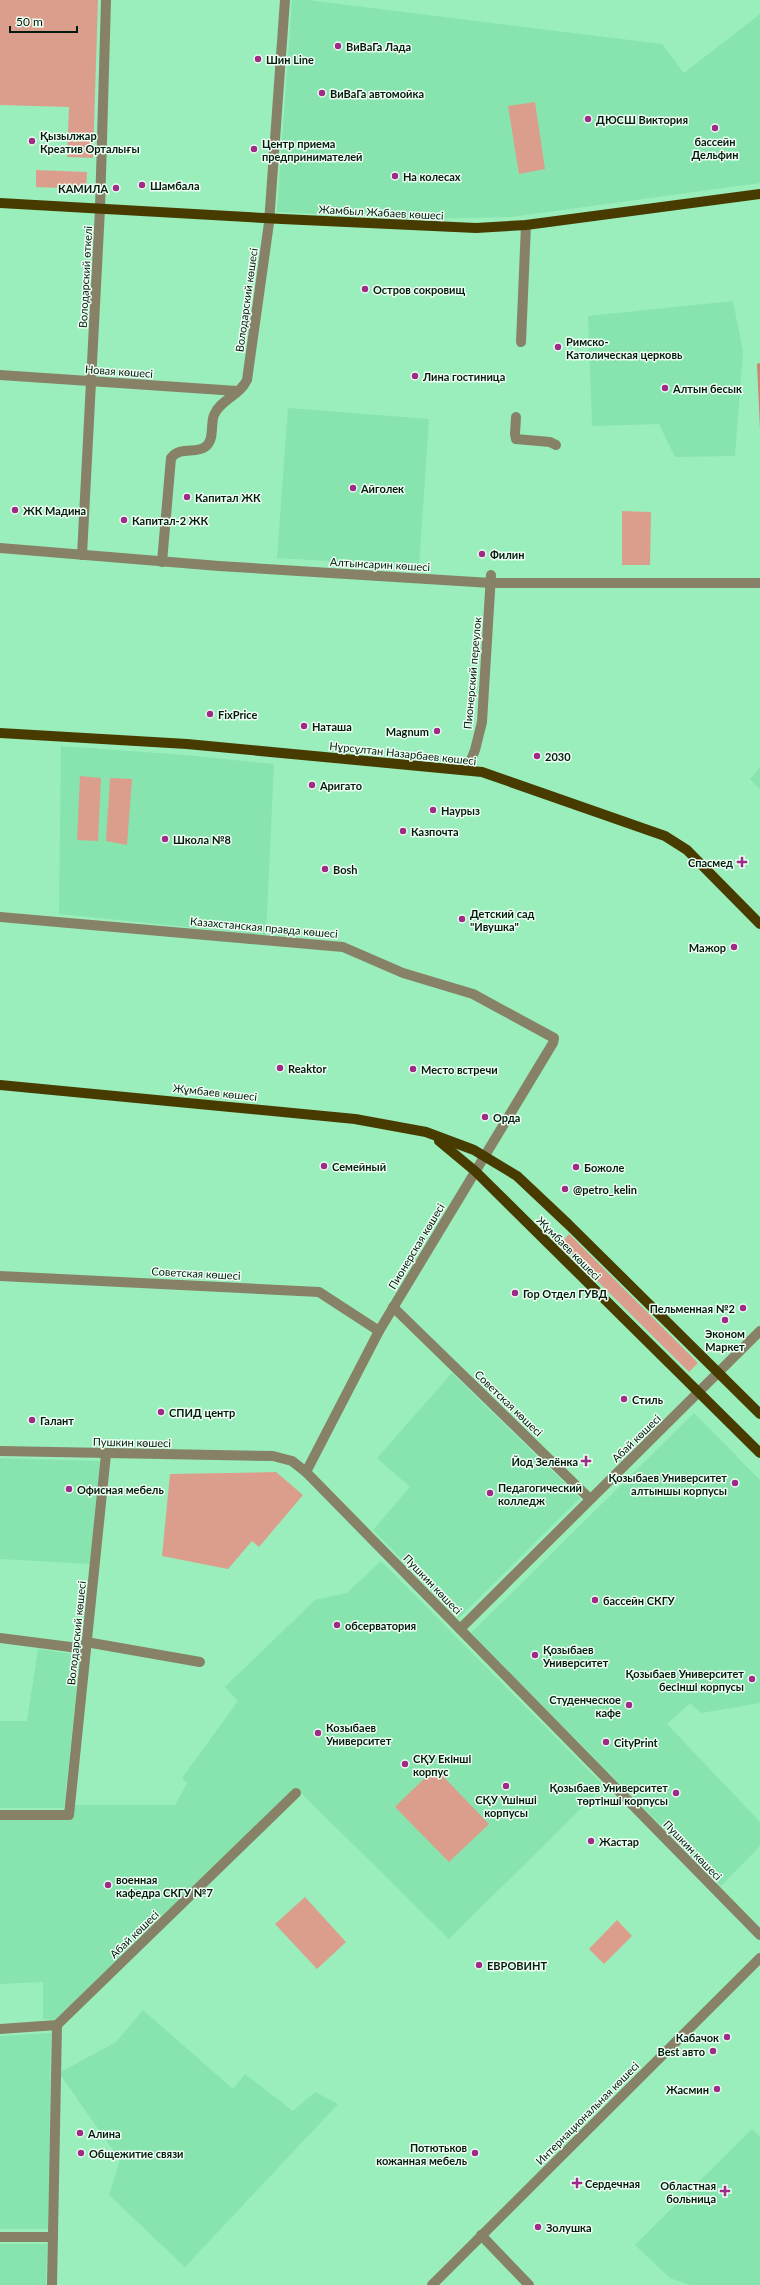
<svg xmlns="http://www.w3.org/2000/svg" width="760" height="2285" viewBox="0 0 760 2285" font-family="Lato,sans-serif">
<style>
.built{fill:#87e4ae}
.green{fill:#dc9e8c}
.forest{fill:#c98774}
.lines{fill:none;stroke-linecap:round;stroke-linejoin:round}
.minor{stroke:#878267;stroke-width:10}
.major{stroke:#473b00;stroke-width:10}
.poi-dot{fill:#9e2b87;stroke:#eefef3;stroke-width:1.5}
.labels{text-anchor:middle;dominant-baseline:central;stroke-width:3;stroke-linejoin:round;paint-order:stroke}
.poi-label{font-size:11px;font-weight:bold;fill:#021b0d;stroke:#eefef3;text-anchor:start}
.street-label{font-size:11px;fill:#021b0d;stroke:#eefef3}
</style>
<rect width="100%" height="100%" fill="#99eebc"/>
<!-- built -->
<g class="built">
<polygon points="292,0 307,0 662,44 684,73 760,14 760,183 511,217 419,219 277,212"/>
<polygon points="733,301 743,352 735,456 675,457 659,424 592,426 588,316"/>
<polygon points="288,408 429,419 419,566 277,558"/>
<polygon points="61,746 185,755 274,764 266,935 59,914"/>
<polygon points="760,767 760,789 750,779"/>
<polygon points="452,1373 580,1498 459,1618 373,1530 410,1487 377,1458"/>
<polygon points="694,1413 760,1480 760,1703 701,1713 690,1703 667,1724 760,1822 760,1846 721,1886 471,1633"/>
<polygon points="0,1458 100,1461 90,1564 0,1559"/>
<polygon points="381,1561 604,1786 449,1939 296,1788 55,2020 43,2019 43,1982 0,1984 0,1820 73,1819 74,1805 175,1805 187,1783 182,1778 238,1701 225,1687 315,1600 347,1593"/>
<polygon points="38,1649 80,1655 64,1808 0,1808 0,1721 27,1721"/>
<polygon points="143,2010 233,2089 245,2074 293,2111 315,2092 338,2104 185,2267 109,2195 120,2160 59,2073 116,2042"/>
<polygon points="51,2033 48,2229 0,2229 0,2036"/>
<polygon points="752,2129 760,2137 760,2285 689,2285 670,2278 635,2245"/>
<polygon points="0,2244 47,2244 46,2285 0,2285"/>
</g>
<!-- green -->
<g class="green">
<polygon points="0,0 98,0 93,158 67,157 69,107 0,105"/>
<polygon points="535,102 545,169 519,174 508,106"/>
<polygon points="36,170 87,172 86,189 36,187"/>
<polygon points="622,511 651,512 650,565 622,565"/>
<polygon points="80,776 101,778 98,841 77,840"/>
<polygon points="110,778 132,779 127,845 106,841"/>
<polygon points="569,1234 698,1363 689,1372 560,1244"/>
<polygon points="276,1472 303,1495 259,1547 252,1541 228,1569 162,1556 170,1474"/>
<polygon points="435,1768 489,1824 449,1862 395,1807"/>
<polygon points="305,1897 346,1942 317,1969 275,1924"/>
<polygon points="617,1920 632,1936 604,1964 589,1949"/>
</g>
<!-- forest -->
<polygon class="forest" points="760,363 760,429 757,364"/>
<g class="lines">
<!-- minor -->
<g class="minor">
<polyline points="521,342 526,225"/>
<polyline points="0,375 237,391"/>
<polyline points="516,417 515,434 516,439 550,442 556,445"/>
<polyline points="0,548 219,566 491,583 760,583"/>
<polyline points="82,555 100,209 106,0"/>
<path d="M162,562L171,458C180,446 195,454 205,447C215,440 210,425 214,415C220,400 240,395 247,380L269,223L285,0"/>
<polyline points="467,770 475,750 482,722 491,575"/>
<polyline points="0,917 343,947 403,973 473,994 554,1038 553,1043 379,1331 306,1472"/>
<polyline points="0,1276 319,1292 379,1331"/>
<polyline points="393,1307 590,1499"/>
<polyline points="0,1451 273,1456 292,1461 306,1472 760,1935"/>
<polyline points="460,1629 760,1331"/>
<polyline points="0,1638 86,1649"/>
<polyline points="86,1642 200,1662"/>
<polyline points="0,1815 69,1815 106,1454"/>
<polyline points="57,2025 296,1793"/>
<polyline points="0,2029 57,2025"/>
<polyline points="481,2235 529,2285"/>
<polyline points="0,2237 53,2237"/>
<polyline points="52,2285 57,2025"/>
<polyline points="432,2285 760,1958"/>
</g>
<!-- major -->
<g class="major">
<polyline points="0,203 282,219 476,228 526,225 760,194"/>
<polyline points="0,733 187,744 482,772 665,836 687,850 760,924"/>
<polyline points="0,1085 355,1119 426,1132 474,1150 517,1176 568,1224 760,1414"/>
<polyline points="439,1141 475,1171 760,1453"/>
</g>
</g>
<!-- markers -->
<g class="poi-dot">
<circle cx="338" cy="46" r="4"/>
<circle cx="258" cy="59" r="4"/>
<circle cx="322" cy="93" r="4"/>
<circle cx="588" cy="119" r="4"/>
<circle cx="715" cy="128" r="4"/>
<circle cx="32" cy="141" r="4"/>
<circle cx="254" cy="149" r="4"/>
<circle cx="395" cy="176" r="4"/>
<circle cx="142" cy="185" r="4"/>
<circle cx="116" cy="188" r="4"/>
<circle cx="365" cy="289" r="4"/>
<circle cx="558" cy="347" r="4"/>
<circle cx="415" cy="376" r="4"/>
<circle cx="665" cy="388" r="4"/>
<circle cx="353" cy="488" r="4"/>
<circle cx="187" cy="497" r="4"/>
<circle cx="15" cy="510" r="4"/>
<circle cx="124" cy="520" r="4"/>
<circle cx="482" cy="554" r="4"/>
<circle cx="210" cy="714" r="4"/>
<circle cx="304" cy="726" r="4"/>
<circle cx="437" cy="731" r="4"/>
<circle cx="537" cy="756" r="4"/>
<circle cx="312" cy="785" r="4"/>
<circle cx="433" cy="810" r="4"/>
<circle cx="403" cy="831" r="4"/>
<circle cx="165" cy="839" r="4"/>
<path d="M740 856h4v4h4v4h-4v4h-4v-4h-4v-4h4z"/>
<circle cx="325" cy="869" r="4"/>
<circle cx="462" cy="919" r="4"/>
<circle cx="734" cy="947" r="4"/>
<circle cx="280" cy="1068" r="4"/>
<circle cx="413" cy="1069" r="4"/>
<circle cx="485" cy="1117" r="4"/>
<circle cx="324" cy="1166" r="4"/>
<circle cx="576" cy="1167" r="4"/>
<circle cx="565" cy="1189" r="4"/>
<circle cx="515" cy="1293" r="4"/>
<circle cx="743" cy="1308" r="4"/>
<circle cx="725" cy="1320" r="4"/>
<circle cx="624" cy="1399" r="4"/>
<circle cx="161" cy="1412" r="4"/>
<circle cx="32" cy="1420" r="4"/>
<path d="M584 1455h4v4h4v4h-4v4h-4v-4h-4v-4h4z"/>
<circle cx="735" cy="1483" r="4"/>
<circle cx="69" cy="1489" r="4"/>
<circle cx="490" cy="1493" r="4"/>
<circle cx="595" cy="1600" r="4"/>
<circle cx="337" cy="1625" r="4"/>
<circle cx="535" cy="1655" r="4"/>
<circle cx="752" cy="1679" r="4"/>
<circle cx="629" cy="1705" r="4"/>
<circle cx="318" cy="1733" r="4"/>
<circle cx="606" cy="1742" r="4"/>
<circle cx="405" cy="1764" r="4"/>
<circle cx="506" cy="1786" r="4"/>
<circle cx="676" cy="1793" r="4"/>
<circle cx="591" cy="1841" r="4"/>
<circle cx="108" cy="1885" r="4"/>
<circle cx="479" cy="1965" r="4"/>
<circle cx="727" cy="2037" r="4"/>
<circle cx="713" cy="2051" r="4"/>
<circle cx="717" cy="2089" r="4"/>
<circle cx="80" cy="2133" r="4"/>
<circle cx="81" cy="2153" r="4"/>
<circle cx="475" cy="2153" r="4"/>
<path d="M575 2177h4v4h4v4h-4v4h-4v-4h-4v-4h4z"/>
<path d="M723 2185h4v4h4v4h-4v4h-4v-4h-4v-4h4z"/>
<circle cx="538" cy="2227" r="4"/>
</g>
<g class="labels">
<!-- poi labels -->
<g class="poi-label">
<text x="346" y="46">ВиВаГа Лада</text>
<text x="266" y="59">Шин Line</text>
<text x="330" y="93">ВиВаГа автомойка</text>
<text x="596" y="119">ДЮСШ Виктория</text>
<text x="40" y="135">Қызылжар<tspan x="40" dy="13">Креатив Орталығы</tspan></text>
<text x="715" y="141" text-anchor="middle">бассейн<tspan x="715" dy="13">Дельфин</tspan></text>
<text x="262" y="143">Центр приема<tspan x="262" dy="13">предпринимателей</tspan></text>
<text x="403" y="176">На колесах</text>
<text x="150" y="185">Шамбала</text>
<text x="108" y="188" text-anchor="end">КАМИЛА</text>
<text x="373" y="289">Остров сокровищ</text>
<text x="566" y="341">Римско-<tspan x="566" dy="13">Католическая церковь</tspan></text>
<text x="423" y="376">Лина гостиница</text>
<text x="673" y="388">Алтын бесык</text>
<text x="361" y="488">Айголек</text>
<text x="195" y="497">Капитал ЖК</text>
<text x="23" y="510">ЖК Мадина</text>
<text x="132" y="520">Капитал-2 ЖК</text>
<text x="490" y="554">Филин</text>
<text x="218" y="714">FixPrice</text>
<text x="312" y="726">Наташа</text>
<text x="429" y="731" text-anchor="end">Magnum</text>
<text x="545" y="756">2030</text>
<text x="320" y="785">Аригато</text>
<text x="441" y="810">Наурыз</text>
<text x="411" y="831">Казпочта</text>
<text x="173" y="839">Школа №8</text>
<text x="733" y="862" text-anchor="end">Спасмед</text>
<text x="333" y="869">Bosh</text>
<text x="470" y="913">Детский сад<tspan x="470" dy="13">"Ивушка"</tspan></text>
<text x="726" y="947" text-anchor="end">Мажор</text>
<text x="288" y="1068">Reaktor</text>
<text x="421" y="1069">Место встречи</text>
<text x="493" y="1117">Орда</text>
<text x="332" y="1166">Семейный</text>
<text x="584" y="1167">Божоле</text>
<text x="573" y="1189">@petro_kelin</text>
<text x="523" y="1293">Гор Отдел ГУВД</text>
<text x="735" y="1308" text-anchor="end">Пельменная №2</text>
<text x="725" y="1333" text-anchor="middle">Эконом<tspan x="725" dy="13">Маркет</tspan></text>
<text x="632" y="1399">Стиль</text>
<text x="169" y="1412">СПИД центр</text>
<text x="40" y="1420">Галант</text>
<text x="578" y="1461" text-anchor="end">Йод Зелёнка</text>
<text x="727" y="1477" text-anchor="end">Қозыбаев Университет<tspan x="727" dy="13">алтыншы корпусы</tspan></text>
<text x="498" y="1487">Педагогический<tspan x="498" dy="13">колледж</tspan></text>
<text x="77" y="1489">Офисная мебель</text>
<text x="603" y="1600">бассейн СКГУ</text>
<text x="345" y="1625">обсерватория</text>
<text x="543" y="1649">Қозыбаев<tspan x="543" dy="13">Университет</tspan></text>
<text x="744" y="1673" text-anchor="end">Қозыбаев Университет<tspan x="744" dy="13">бесінші корпусы</tspan></text>
<text x="621" y="1699" text-anchor="end">Студенческое<tspan x="621" dy="13">кафе</tspan></text>
<text x="326" y="1727">Козыбаев<tspan x="326" dy="13">Университет</tspan></text>
<text x="614" y="1742">CityPrint</text>
<text x="413" y="1758">СҚУ Екінші<tspan x="413" dy="13">корпус</tspan></text>
<text x="668" y="1787" text-anchor="end">Қозыбаев Университет<tspan x="668" dy="13">төртінші корпусы</tspan></text>
<text x="506" y="1799" text-anchor="middle">СҚУ Үшінші<tspan x="506" dy="13">корпусы</tspan></text>
<text x="599" y="1841">Жастар</text>
<text x="116" y="1879">военная<tspan x="116" dy="13">кафедра СКГУ №7</tspan></text>
<text x="487" y="1965">ЕВРОВИНТ</text>
<text x="719" y="2037" text-anchor="end">Кабачок</text>
<text x="705" y="2051" text-anchor="end">Best авто</text>
<text x="709" y="2089" text-anchor="end">Жасмин</text>
<text x="88" y="2133">Алина</text>
<text x="467" y="2147" text-anchor="end">Потютьков<tspan x="467" dy="13">кожанная мебель</tspan></text>
<text x="89" y="2153">Общежитие связи</text>
<text x="585" y="2183">Сердечная</text>
<text x="716" y="2185" text-anchor="end">Областная<tspan x="716" dy="13">больница</tspan></text>
<text x="546" y="2227">Золушка</text>
</g>
<!-- street labels -->
<g class="street-label">
<text transform="translate(381 212) rotate(3)">Жамбыл Жабаев көшесі</text>
<text transform="translate(85 277) rotate(-87)">Володарский өткелі</text>
<text transform="translate(246 300) rotate(-82)">Володарский көшесі</text>
<text transform="translate(119 371) rotate(4)">Новая көшесі</text>
<text transform="translate(380 564) rotate(3)">Алтынсарин көшесі</text>
<text transform="translate(472 673) rotate(-85)">Пионерский переулок</text>
<text transform="translate(403 753) rotate(6)">Нұрсұлтан Назарбаев көшесі</text>
<text transform="translate(264 927) rotate(5)">Казахстанская правда көшесі</text>
<text transform="translate(215 1092) rotate(6)">Жұмбаев көшесі</text>
<text transform="translate(416 1246) rotate(-59)">Пионерская көшесі</text>
<text transform="translate(569 1248) rotate(45)">Жұмбаев көшесі</text>
<text transform="translate(196 1273) rotate(3)">Советская көшесі</text>
<text transform="translate(509 1403) rotate(44)">Советская көшесі</text>
<text transform="translate(636 1438) rotate(-44)">Абай көшесі</text>
<text transform="translate(132 1442) rotate(1)">Пушкин көшесі</text>
<text transform="translate(433 1584) rotate(46)">Пушкин көшесі</text>
<text transform="translate(76 1633) rotate(-84)">Володарский көшесі</text>
<text transform="translate(693 1850) rotate(46)">Пушкин көшесі</text>
<text transform="translate(134 1934) rotate(-44)">Абай көшесі</text>
<text transform="translate(587 2113) rotate(-45)">Интернациональная көшесі</text>
</g>
</g>
<!-- scale -->
<path d="M10 26v6h67v-6" fill="none" stroke="#021b0d" stroke-width="2"/>
<text x="16" y="26" font-size="12" fill="#021b0d" stroke="#eefef3" stroke-width="3" paint-order="stroke">50 m</text>
</svg>
